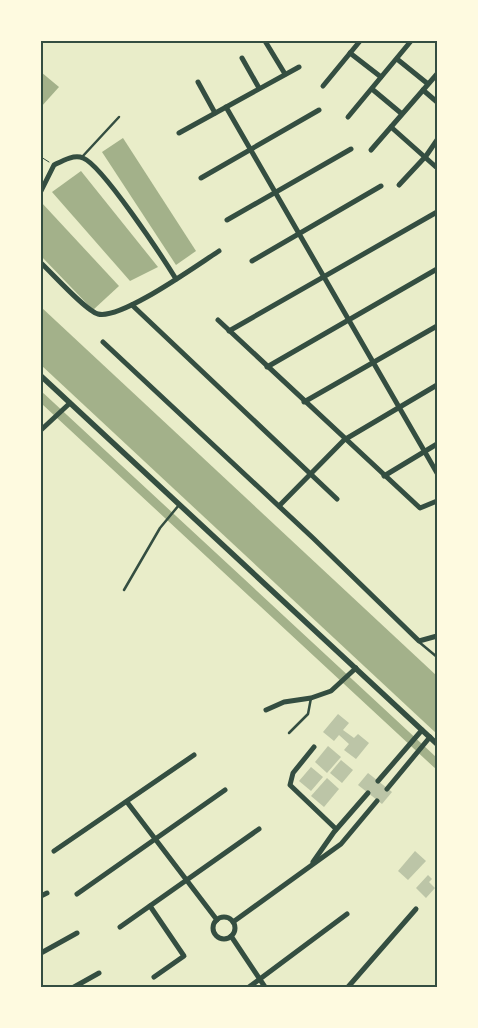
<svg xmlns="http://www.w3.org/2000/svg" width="478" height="1028" viewBox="0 0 478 1028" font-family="'Noto Sans',sans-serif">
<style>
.water{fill:#a3b18a}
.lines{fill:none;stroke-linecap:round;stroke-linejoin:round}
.canal{stroke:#a3b18a;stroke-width:9}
.building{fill:#bcc5a7}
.path{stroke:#344e41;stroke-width:1}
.service{stroke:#344e41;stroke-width:2.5}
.minor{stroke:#344e41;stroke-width:5}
.tertiary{stroke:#344e41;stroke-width:5.5}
.neatline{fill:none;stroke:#344e41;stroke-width:2}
</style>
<rect width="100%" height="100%" fill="#e9edc9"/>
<!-- water -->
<g class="water">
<polygon points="41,72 59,87 41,107"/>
<polygon points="123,138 196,251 176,265 102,152"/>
<polygon points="81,171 158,267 130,281 52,192"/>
<polygon points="41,202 119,286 93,310 41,256"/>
<polygon points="41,307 437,676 437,734 41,365"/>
</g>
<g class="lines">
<!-- canal -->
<polyline class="canal" points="41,397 437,764"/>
</g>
<!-- building -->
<g class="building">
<polygon points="338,714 349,723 343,730 354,738 358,734 369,743 356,759 344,750 349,744 339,735 334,741 323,732"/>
<polygon points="328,746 341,757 327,773 315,762"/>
<polygon points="341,760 353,770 342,783 330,773"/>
<polygon points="311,767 323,777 311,791 299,781"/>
<polygon points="368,773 392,792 382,804 358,785"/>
<polygon points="327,778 339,789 324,807 311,796"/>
<polygon points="415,851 426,861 408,880 398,871"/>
<polygon points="428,875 432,879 429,882 435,888 426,898 416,888"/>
</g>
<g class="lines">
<!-- path -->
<polyline class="path" points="41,157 49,162"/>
<!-- service -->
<g class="service">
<polyline points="82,157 119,117"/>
<polyline points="124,590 160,528 179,505"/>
<polyline points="419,642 437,657"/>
<polyline points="289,733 308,714 311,698"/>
</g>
<!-- minor -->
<g class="minor">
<polyline points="265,41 285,74"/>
<polyline points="350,53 381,77"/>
<polyline points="242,58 259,88"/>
<polyline points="397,59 428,84"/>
<polyline points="198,82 215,113"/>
<polyline points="323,86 360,41"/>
<polyline points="372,89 402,114"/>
<polyline points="423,90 437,102"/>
<polyline points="226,107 437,473"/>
<polyline points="348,117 411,41"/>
<polyline points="391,127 436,167"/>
<polyline points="179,133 299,67"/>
<polyline points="371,150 437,74"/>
<polyline points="201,178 319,110"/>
<polyline points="399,185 426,156 437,140"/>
<path d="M41,191L54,165C62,161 74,154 83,158C102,165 163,258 176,279"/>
<polyline points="227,220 351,149"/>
<polyline points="252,261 381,186"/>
<path d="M41,263C52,273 86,311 98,314C121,320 197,265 219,251"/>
<polyline points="132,305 337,499"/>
<polyline points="218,320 420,508 437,501"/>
<polyline points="229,331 437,212"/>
<polyline points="103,342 313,538 419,641 437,636"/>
<polyline points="267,367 437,269"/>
<polyline points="304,402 437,326"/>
<polyline points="41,430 70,403"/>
<polyline points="384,476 437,444"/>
<polyline points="279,506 344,440 437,385"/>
<polyline points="266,710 284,702 311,698 331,691 356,668"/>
<polyline points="314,747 293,773 290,785 336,829"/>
<polyline points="378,781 422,730"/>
<polyline points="387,789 430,737"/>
<polyline points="127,802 217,920"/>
<polyline points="54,851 194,755"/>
<polyline points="313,862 334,832 368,793"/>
<polyline points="77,894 225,790"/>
<polyline points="41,896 47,893"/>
<polyline points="150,906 184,956 154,977"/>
<circle cx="224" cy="928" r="11"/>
<polyline points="233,922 341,844 377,801"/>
<polyline points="120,927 259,829"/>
<polyline points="231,936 265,987"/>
<polyline points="41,953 77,933"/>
<polyline points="74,987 99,973"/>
<polyline points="249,987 347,914"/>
<polyline points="348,987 416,909"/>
</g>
<!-- tertiary -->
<polyline class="tertiary" points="41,376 437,744"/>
</g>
<!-- border -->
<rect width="478" height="1028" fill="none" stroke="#fefae0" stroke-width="85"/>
<rect x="42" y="42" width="394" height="944" class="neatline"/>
</svg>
